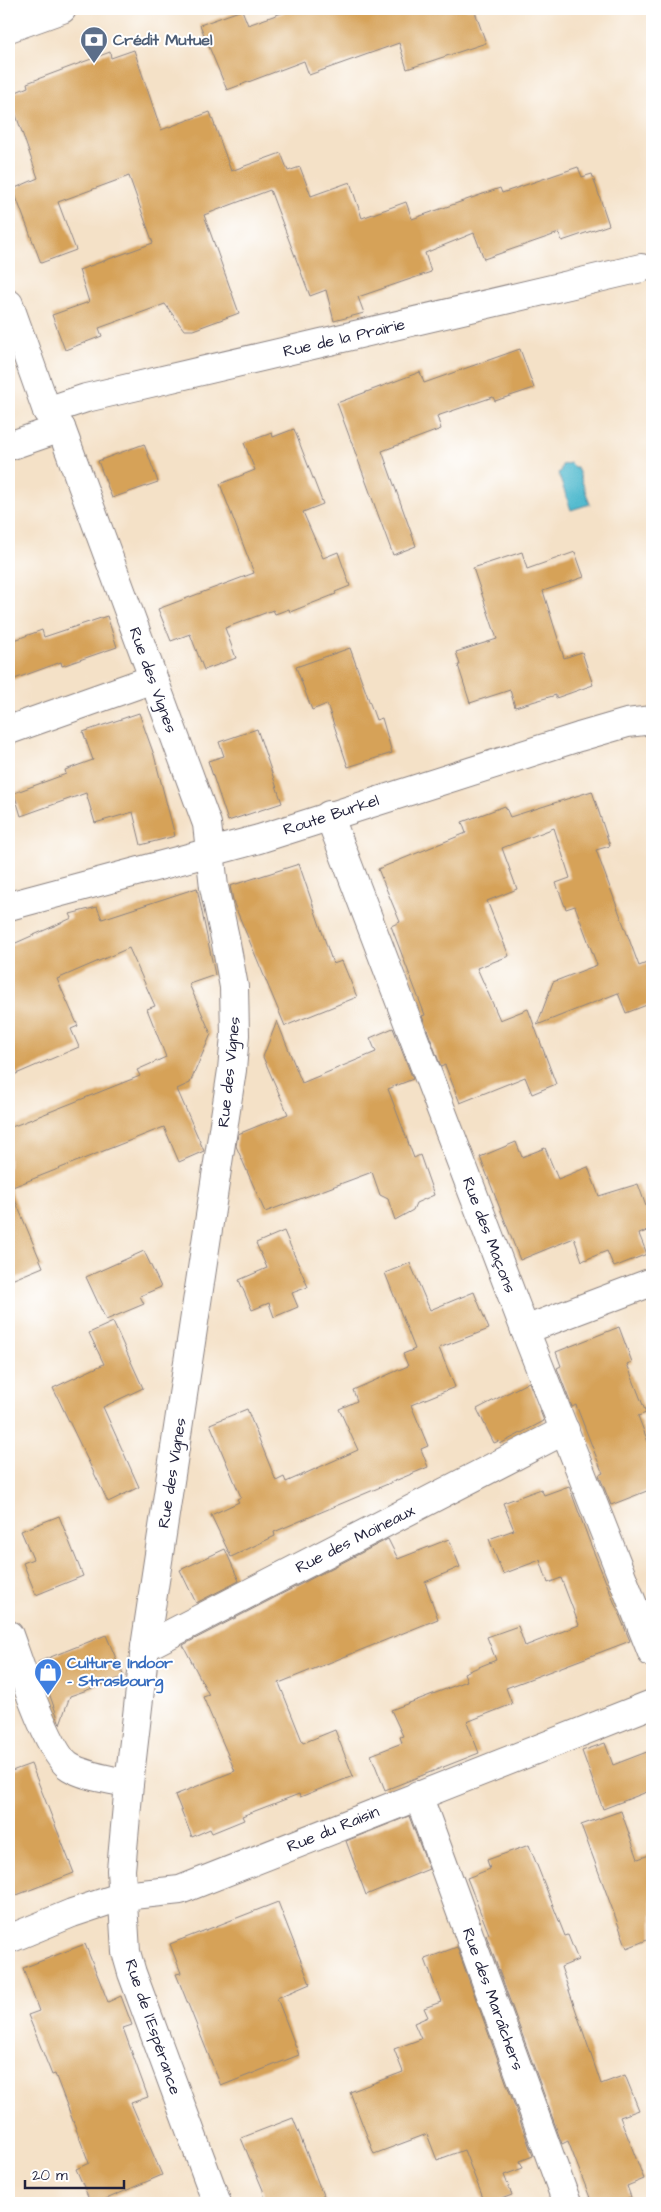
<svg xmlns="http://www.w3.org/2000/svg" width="661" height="2212" viewBox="0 0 661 2212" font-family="'Architects Daughter',sans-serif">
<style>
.water{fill:#50b9ce;stroke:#396e84}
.building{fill:#d6a259}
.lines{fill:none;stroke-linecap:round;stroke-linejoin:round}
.street-casing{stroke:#8b8281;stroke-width:30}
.street{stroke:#fff;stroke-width:28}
.labels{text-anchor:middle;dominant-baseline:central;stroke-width:4;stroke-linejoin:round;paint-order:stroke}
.service-label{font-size:16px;font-weight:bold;fill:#4e5e75;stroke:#fff;text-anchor:start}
.street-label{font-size:16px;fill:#22223b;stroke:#fff}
.shop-label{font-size:16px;font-weight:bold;fill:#366cbe;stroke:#fff;text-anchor:start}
</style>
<rect width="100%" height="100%" fill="#fff"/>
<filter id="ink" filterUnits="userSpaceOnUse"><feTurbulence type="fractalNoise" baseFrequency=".02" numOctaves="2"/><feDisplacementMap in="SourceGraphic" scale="10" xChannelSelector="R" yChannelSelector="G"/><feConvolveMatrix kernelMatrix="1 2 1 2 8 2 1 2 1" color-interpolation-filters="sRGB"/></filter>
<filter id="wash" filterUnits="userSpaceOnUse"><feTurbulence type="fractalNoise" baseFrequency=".0096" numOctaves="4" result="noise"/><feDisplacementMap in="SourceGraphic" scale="20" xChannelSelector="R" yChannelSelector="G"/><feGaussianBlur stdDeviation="1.12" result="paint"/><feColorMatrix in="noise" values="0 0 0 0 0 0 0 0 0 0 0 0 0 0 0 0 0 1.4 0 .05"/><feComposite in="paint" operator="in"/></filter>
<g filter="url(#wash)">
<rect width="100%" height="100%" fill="#f4e1c7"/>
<!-- water -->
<polygon class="water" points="570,463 574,467 577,467 590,504 571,510 558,473 560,472 562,465"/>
<g id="blocks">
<!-- building -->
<g class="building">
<polygon points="293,9 474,9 486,43 407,69 399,43 309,75 304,61 227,90 200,25 242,10 248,25"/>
<polygon points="134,50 161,130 210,112 231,171 281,153 288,171 300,167 311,196 350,182 362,218 406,202 412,219 500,188 502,193 578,167 582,177 592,174 609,225 562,241 559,233 484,259 474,233 425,253 431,272 358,297 364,313 334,321 326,290 310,296 270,190 204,215 239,313 193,330 184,330 165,304 99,328 102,336 65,350 52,315 89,302 79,270 153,243 129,176 58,202 76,250 41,263 13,189 38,178 9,95 28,87 27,83 110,52 111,58"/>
<polygon points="520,349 534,388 495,401 493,397 437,416 441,429 382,451 416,546 393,555 337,403 420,372 424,383"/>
<polygon points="294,429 323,504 303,512 323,558 338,552 350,586 335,592 336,594 290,612 289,609 275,614 273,610 225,628 236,658 204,670 190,634 171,641 158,609 254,573 220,484 255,470 244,443 272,433 273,437"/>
<polygon points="144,444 158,482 112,498 98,461"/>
<polygon points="522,552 527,569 575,552 584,577 543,591 564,658 582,652 593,685 556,698 556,695 515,707 510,690 470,703 458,665 460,665 456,652 497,639 473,568"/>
<polygon points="107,616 117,647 62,666 61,662 9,681 9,642 42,630 44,637"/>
<polygon points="350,648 376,720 382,718 392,753 348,767 327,704 312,710 296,667"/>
<polygon points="139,713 154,755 175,836 141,845 133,812 95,823 86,793 21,816 14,793 66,774 65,770 93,760 83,732"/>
<polygon points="257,729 282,803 228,821 208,761 224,756 219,742"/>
<polygon points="592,791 610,846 596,850 639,966 652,961 652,1003 626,1013 618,993 537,1025 553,982 597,965 575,906 566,909 556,883 570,878 554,828 502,848 517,889 487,901 509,956 477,968 500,1020 528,1009 556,1084 532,1094 525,1077 460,1103 445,1065 441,1067 422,1016 425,1015 391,926 400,922 378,869 466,833 462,822 505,806 510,817"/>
<polygon points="299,864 333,964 342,961 357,997 285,1026 234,904 230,886"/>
<polygon points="197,888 215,975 189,984 211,1034 190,1083 177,1089 204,1151 179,1162 164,1127 10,1188 43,1267 9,1281 9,1128 140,1076 137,1070 166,1057 147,1009 155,1006 129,948 57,979 78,1026 71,1029 79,1047 9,1077 9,946 72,918 70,914 97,907 102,919"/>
<polygon points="277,1021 302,1083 376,1052 370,1038 393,1028 413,1079 388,1089 414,1158 420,1155 434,1195 416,1203 413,1210 395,1220 388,1199 380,1195 372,1172 265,1212 236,1146 238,1134 288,1114 263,1057"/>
<polygon points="516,1142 522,1157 545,1148 558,1179 588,1167 599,1196 638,1184 652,1223 652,1229 639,1234 647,1254 614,1267 607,1251 582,1261 574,1238 520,1260 480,1157"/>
<polygon points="284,1231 308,1287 292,1293 298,1307 274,1317 269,1303 252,1310 239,1280 267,1268 256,1243"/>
<polygon points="144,1251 161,1287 140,1296 144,1304 106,1320 86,1277"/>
<polygon points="410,1263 430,1310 474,1292 489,1329 439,1348 455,1387 411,1405 428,1446 421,1449 428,1467 274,1532 275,1536 231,1557 211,1515 239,1502 237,1499 241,1497 210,1424 247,1409 276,1481 284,1477 286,1482 358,1450 339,1409 357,1401 353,1390 408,1366 403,1354 415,1349 385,1273"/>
<polygon points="113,1322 143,1388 103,1407 139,1487 108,1502 53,1388 104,1364 89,1333"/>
<polygon points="619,1327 632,1362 627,1364 646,1413 638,1416 652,1452 652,1489 611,1505 599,1475 603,1473 601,1469 576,1405 572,1407 557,1368 561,1366 556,1352"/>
<polygon points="529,1382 544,1421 500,1444 499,1441 494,1443 477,1409"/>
<polygon points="569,1486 590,1543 630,1641 506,1688 512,1704 467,1722 479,1753 385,1790 371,1755 402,1743 400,1737 403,1736 391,1710 467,1681 464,1673 496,1660 487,1637 518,1626 525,1646 579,1625 561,1578 548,1583 540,1560 503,1574 489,1539 514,1530 503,1503 541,1489 544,1495"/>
<polygon points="59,1516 83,1576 36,1595 23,1563 33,1559 21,1531"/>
<polygon points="388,1539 398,1559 449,1539 460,1567 425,1582 438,1619 279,1683 303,1743 335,1730 353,1776 300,1797 299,1794 242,1816 244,1820 212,1833 210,1829 192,1837 175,1795 235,1771 203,1697 209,1695 183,1645"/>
<polygon points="225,1549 239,1581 196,1603 180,1570"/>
<polygon points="106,1635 124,1677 70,1696 60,1724 38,1662"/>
<polygon points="605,1743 613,1765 652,1750 652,1790 603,1809 582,1751"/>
<polygon points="31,1764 74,1873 9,1898 9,1772"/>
<polygon points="621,1811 638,1859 652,1854 652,1938 627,1948 581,1825"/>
<polygon points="409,1816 429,1869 366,1895 346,1841"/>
<polygon points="529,1845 565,1936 568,1935 578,1960 561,1967 601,2084 625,2075 639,2110 620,2117 644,2179 627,2186 631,2197 614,2203 592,2203 568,2141 562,2144 486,1935 489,1934 467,1878 490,1869 487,1860"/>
<polygon points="278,1902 310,1984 277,1998 299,2055 221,2086 176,1974 181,1973 170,1944"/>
<polygon points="85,1944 108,2002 121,1996 132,2025 123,2028 148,2097 131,2103 162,2175 97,2203 91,2203 76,2169 89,2163 55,2074 52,2075 28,2015 39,2011 23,1968"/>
<polygon points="457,1947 533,2156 520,2161 523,2168 504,2175 512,2195 491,2203 485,2203 464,2150 437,2160 427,2134 374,2154 350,2092 403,2072 394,2049 421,2039 414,2023 428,2017 424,2008 441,2002 425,1959"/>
<polygon points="293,2118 326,2203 265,2203 263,2190 241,2138"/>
</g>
</g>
</g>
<g filter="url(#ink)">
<use href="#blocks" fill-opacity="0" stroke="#8b8281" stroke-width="1"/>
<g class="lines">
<!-- street casing -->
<g class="street-casing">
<g id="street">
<polyline points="9,28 62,9"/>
<polyline points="9,304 47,411 61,428 207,824 214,887 225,938 234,987 235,1035 232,1070 145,1647 129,1784 121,1870 126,1952 132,1973 217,2203"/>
<polyline points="47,411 86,398 641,268"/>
<polyline points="9,446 61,428"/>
<polyline points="9,730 153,679"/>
<polyline points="329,815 525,1330 652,1653"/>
<polyline points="9,906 259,839 579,737 627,723 652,720"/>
<polyline points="525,1330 652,1282"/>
<path d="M9,1635C19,1662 48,1754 70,1767C87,1777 110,1779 129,1784"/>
<polyline points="145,1647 565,1430"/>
<polyline points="418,1795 567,2203"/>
<polyline points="9,1939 72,1913 123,1896 180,1890 652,1704"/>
</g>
</g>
<!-- street -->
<use href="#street" class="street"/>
</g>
</g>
<!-- icons -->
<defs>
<g id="bank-pin" transform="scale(1.4375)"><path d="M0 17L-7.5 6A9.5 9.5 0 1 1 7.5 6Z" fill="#5c6f8a" stroke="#fff"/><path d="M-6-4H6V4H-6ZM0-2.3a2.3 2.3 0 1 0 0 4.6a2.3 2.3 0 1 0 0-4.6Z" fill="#fff"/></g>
<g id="shop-pin" transform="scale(1.4375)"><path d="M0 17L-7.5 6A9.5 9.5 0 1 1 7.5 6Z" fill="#3f7fe0" stroke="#fff"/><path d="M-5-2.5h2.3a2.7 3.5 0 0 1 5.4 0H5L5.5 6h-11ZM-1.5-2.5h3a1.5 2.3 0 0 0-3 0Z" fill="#fff"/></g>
</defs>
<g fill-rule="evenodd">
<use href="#bank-pin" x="94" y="40"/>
<use href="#shop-pin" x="48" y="1672"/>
</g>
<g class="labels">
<!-- service labels -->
<g class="service-label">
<text x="113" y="40">Crédit Mutuel</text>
</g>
<!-- street labels -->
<g class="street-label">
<text transform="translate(344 338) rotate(-13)">Rue de la Prairie</text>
<text transform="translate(153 680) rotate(70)">Rue des Vignes</text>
<text transform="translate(331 815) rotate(-18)">Route Burkel</text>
<text transform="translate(229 1072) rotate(-84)">Rue des Vignes</text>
<text transform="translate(489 1235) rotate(69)">Rue des Maçons</text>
<text transform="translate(172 1473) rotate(-81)">Rue des Vignes</text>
<text transform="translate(355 1539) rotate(-27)">Rue des Moineaux</text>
<text transform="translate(333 1829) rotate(-22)">Rue du Raisin</text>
<text transform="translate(493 1999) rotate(70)">Rue des Maraîchers</text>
<text transform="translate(153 2027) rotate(71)">Rue de l'Espérance</text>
</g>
<!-- shop labels -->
<g class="shop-label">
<text x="67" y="1663">Culture Indoor<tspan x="67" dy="18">- Strasbourg</tspan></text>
</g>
</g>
<!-- margin -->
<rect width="661" height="2212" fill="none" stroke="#fff" stroke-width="30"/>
<!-- scale -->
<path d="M25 2180v8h99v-8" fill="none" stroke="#22223b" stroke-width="2.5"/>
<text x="32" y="2180" font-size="15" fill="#22223b" stroke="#ffffff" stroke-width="4" paint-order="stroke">20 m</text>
</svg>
